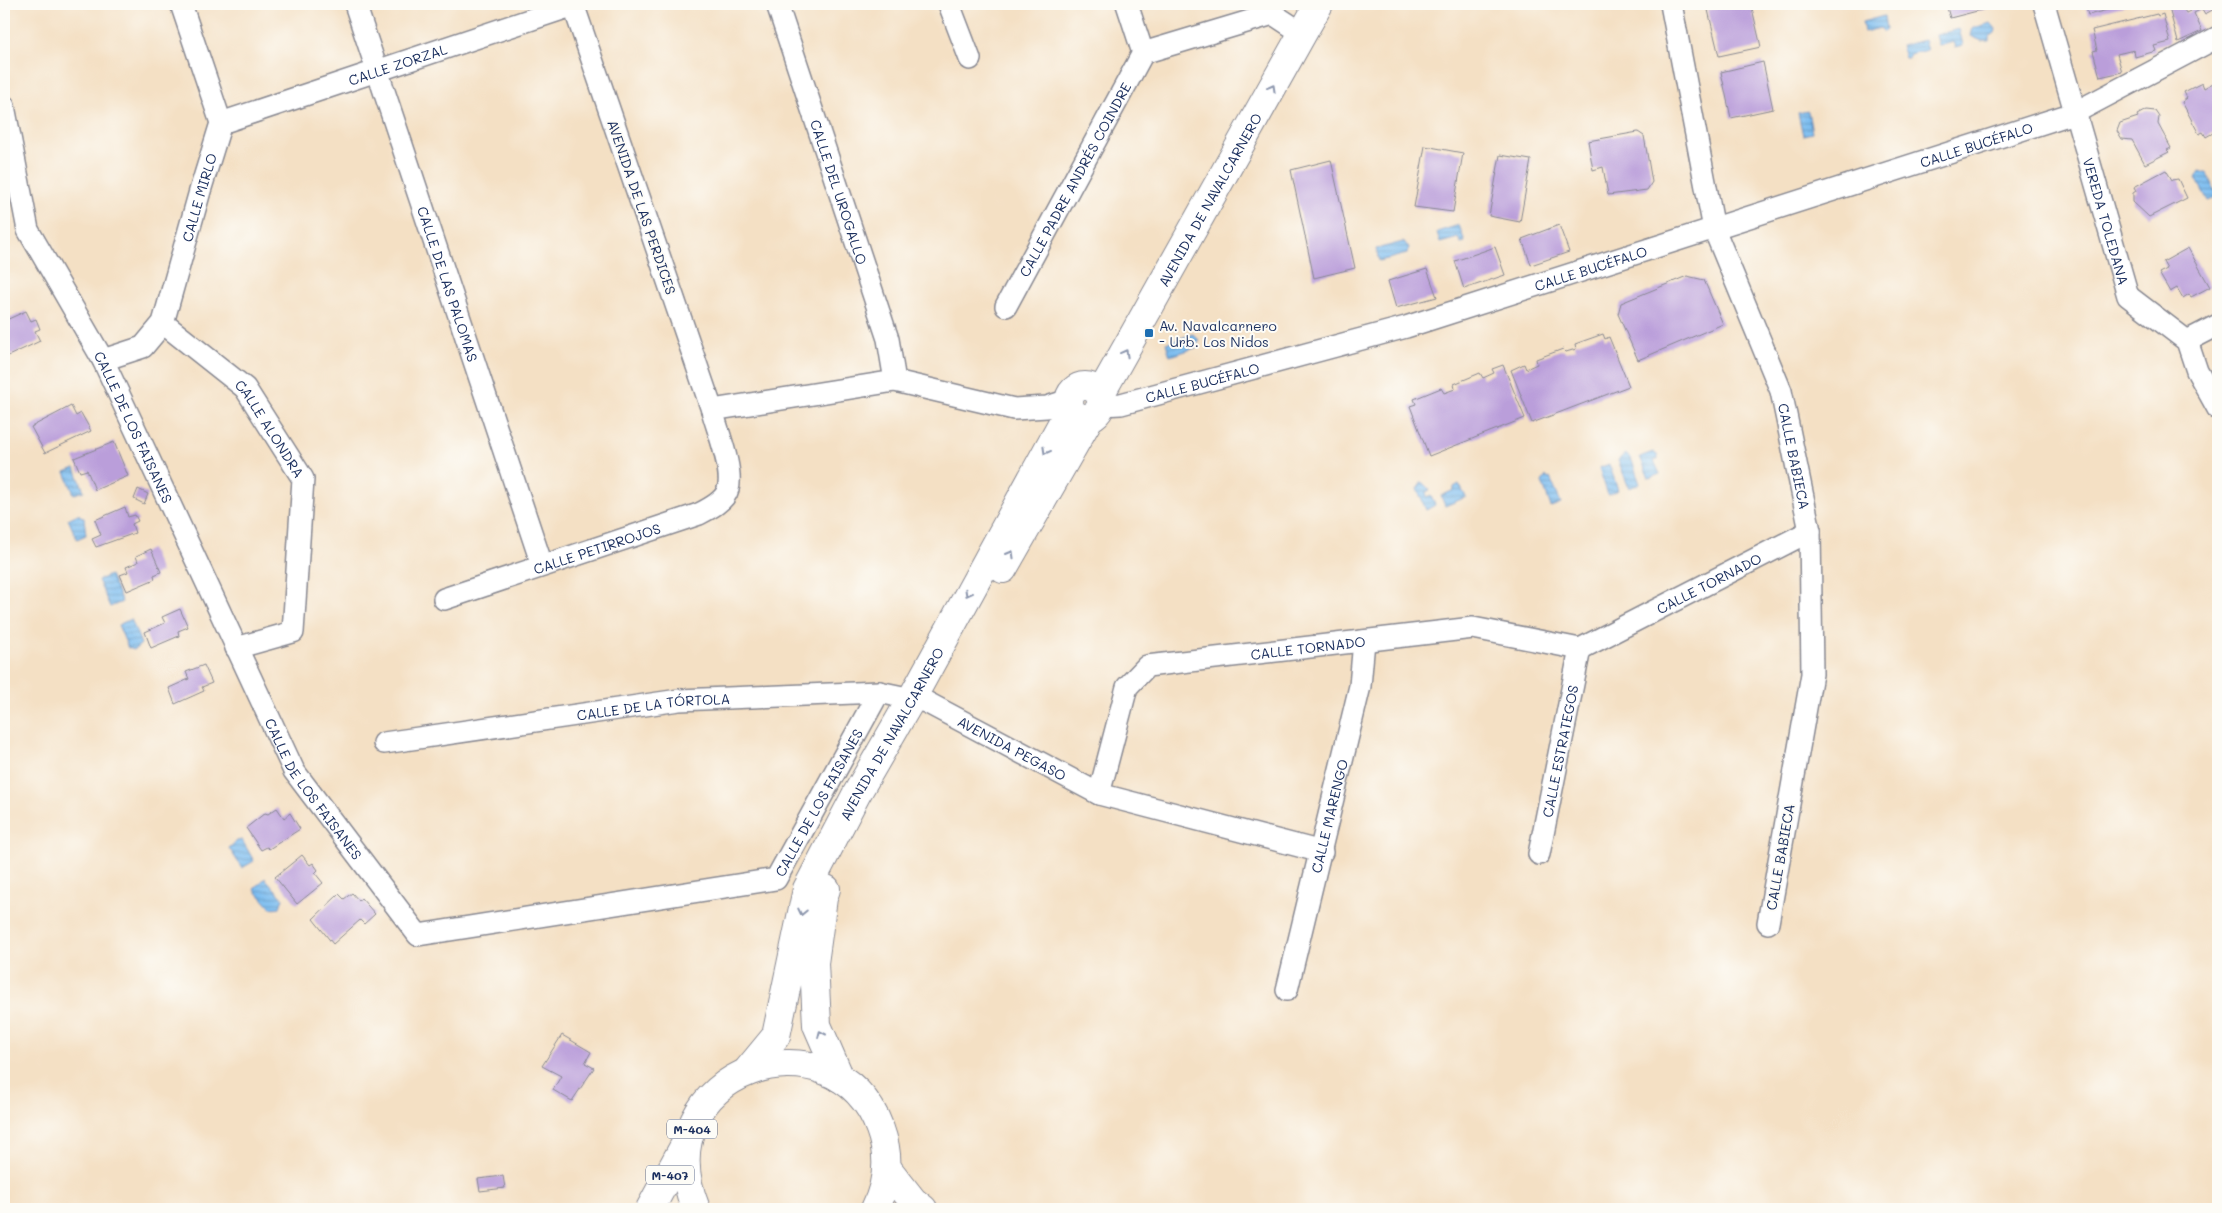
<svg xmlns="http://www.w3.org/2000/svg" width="2222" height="1213" viewBox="0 0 2222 1213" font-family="Mali,sans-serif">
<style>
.water{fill:url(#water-rules);stroke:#4a76a7}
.building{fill:#ba9eda}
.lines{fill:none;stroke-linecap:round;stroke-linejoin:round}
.street-casing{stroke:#888891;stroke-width:24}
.secondary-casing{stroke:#888891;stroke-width:30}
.primary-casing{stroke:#888891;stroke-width:30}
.highway-casing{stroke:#888891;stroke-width:30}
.street{stroke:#fff;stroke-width:21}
.secondary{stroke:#fff;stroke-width:28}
.primary{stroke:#fff;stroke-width:28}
.highway{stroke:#fff;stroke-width:28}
.oneway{stroke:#8d97ae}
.poi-dot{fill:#1f6fb2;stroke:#fdfcf7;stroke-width:2}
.labels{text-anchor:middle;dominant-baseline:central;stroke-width:4;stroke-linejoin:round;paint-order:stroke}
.shield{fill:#fdfcf7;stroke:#5f6c8c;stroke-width:1}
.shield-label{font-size:12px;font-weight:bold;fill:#1b2f5e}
.street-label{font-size:14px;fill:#1b2f5e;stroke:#fdfcf7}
.poi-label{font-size:14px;fill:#1b2f5e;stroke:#fdfcf7;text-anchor:start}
</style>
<defs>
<pattern id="water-rules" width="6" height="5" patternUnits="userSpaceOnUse" patternTransform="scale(1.25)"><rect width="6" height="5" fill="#7abcf0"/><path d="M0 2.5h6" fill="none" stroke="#6399c6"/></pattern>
</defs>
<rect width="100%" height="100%" fill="#fdfcf7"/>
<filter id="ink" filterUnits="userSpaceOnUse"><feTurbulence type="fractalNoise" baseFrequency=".02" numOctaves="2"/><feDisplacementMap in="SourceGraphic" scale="10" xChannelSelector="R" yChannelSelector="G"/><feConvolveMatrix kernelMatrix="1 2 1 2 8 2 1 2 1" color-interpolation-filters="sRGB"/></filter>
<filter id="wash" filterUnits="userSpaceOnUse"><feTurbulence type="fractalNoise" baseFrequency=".0096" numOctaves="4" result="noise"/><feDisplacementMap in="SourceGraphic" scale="20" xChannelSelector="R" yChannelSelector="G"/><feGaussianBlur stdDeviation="1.12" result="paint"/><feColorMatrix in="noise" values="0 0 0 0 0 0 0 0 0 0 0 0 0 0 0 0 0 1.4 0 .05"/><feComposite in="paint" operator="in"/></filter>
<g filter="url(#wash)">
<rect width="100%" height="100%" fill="#f4e0c4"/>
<!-- water -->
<g class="water">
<polygon points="1884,16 1886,30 1884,32 1880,28 1864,32 1862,22"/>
<polygon points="1991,23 1996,29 1995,33 1989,37 1989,41 1982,41 1971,36 1973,28"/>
<polygon points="1959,29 1963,45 1955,47 1953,42 1939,46 1936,35"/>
<polygon points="1924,40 1927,50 1910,54 1909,58 1905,58 1901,46"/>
<polygon points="1808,111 1812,133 1803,135 1798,113"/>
<polygon points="2200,171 2207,173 2218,197 2208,201 2196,178"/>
<polygon points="1459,225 1465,242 1461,243 1458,238 1440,243 1437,232"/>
<polygon points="1403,242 1409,247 1407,254 1379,261 1376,249"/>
<polygon points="1193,334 1200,341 1197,344 1198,347 1170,356 1166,343"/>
<polygon points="1653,452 1657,455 1658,459 1654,461 1660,474 1649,478 1640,457"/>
<polygon points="1625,454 1631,458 1640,484 1629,488 1618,460"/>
<polygon points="1609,464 1618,490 1608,495 1599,468"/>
<polygon points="75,468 84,491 74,494 65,472"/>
<polygon points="1546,476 1548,479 1550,478 1561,503 1551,507 1542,482"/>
<polygon points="1422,482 1430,490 1426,492 1427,497 1431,495 1435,505 1426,510 1417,489"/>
<polygon points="1459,484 1466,497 1445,506 1441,496 1454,490 1454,487"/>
<polygon points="78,514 84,518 86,535 77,539 68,519"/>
<polygon points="110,575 122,602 110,607 98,580"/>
<polygon points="131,619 141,644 134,650 128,648 118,625"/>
<polygon points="242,840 254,861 242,868 229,848 237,841"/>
<polygon points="265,878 283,898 280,907 271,908 254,889"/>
</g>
<g id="blocks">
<!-- building -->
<g class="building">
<polygon points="1734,4 1751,4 1761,47 1719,56 1708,10"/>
<polygon points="1946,4 1992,4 1989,8 1950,18"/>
<polygon points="2085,4 2131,4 2088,15"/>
<polygon points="2168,4 2180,4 2186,13 2190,11 2186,4 2218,4 2218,7 2205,14 2202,9 2194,13 2202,31 2178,42"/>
<polygon points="2157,14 2158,16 2163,14 2170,42 2154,46 2156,51 2135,57 2134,50 2117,54 2122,72 2100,77 2093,51 2097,50 2092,30"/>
<polygon points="1763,62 1773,109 1731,118 1721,72"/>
<polygon points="2215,82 2218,89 2218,130 2206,137 2203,132 2199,134 2182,102 2187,98 2184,92 2202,83 2204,88"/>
<polygon points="2146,110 2155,111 2159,117 2158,124 2171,148 2167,150 2169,152 2145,164 2132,140 2122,139 2117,131 2120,123 2138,117 2137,115"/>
<polygon points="1638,132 1644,136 1652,182 1647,190 1608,195 1603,167 1593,170 1588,141"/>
<polygon points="1425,146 1463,153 1453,212 1414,207"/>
<polygon points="1500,155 1531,160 1520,222 1489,216"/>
<polygon points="1331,160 1355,268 1314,278 1291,170"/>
<polygon points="2166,170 2172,180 2178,179 2187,198 2149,217 2133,202 2133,193 2136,191 2134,187"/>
<polygon points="1559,225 1569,252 1531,265 1522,239"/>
<polygon points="1495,247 1505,275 1464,289 1455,261"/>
<polygon points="2188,248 2210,287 2191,297 2189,294 2183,298 2177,288 2170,292 2159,273 2167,269 2163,262"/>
<polygon points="1427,269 1437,297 1396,308 1388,281"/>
<polygon points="1687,276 1704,280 1723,324 1638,360 1618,314 1621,303"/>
<polygon points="26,311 31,321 36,319 40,329 35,331 40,341 6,357 4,352 4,321"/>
<polygon points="1603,334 1605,339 1609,337 1629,386 1532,423 1511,370 1524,364 1526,369 1537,364 1536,359 1563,349 1566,352 1576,349 1575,344"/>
<polygon points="1503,365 1525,418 1429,456 1410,406 1416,404 1414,399 1441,388 1444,393 1455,389 1454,384 1480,373 1483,378 1494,373 1492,369"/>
<polygon points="71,406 76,416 81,413 91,431 45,453 31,427"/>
<polygon points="114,442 128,476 95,490 87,470 80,472 74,458"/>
<polygon points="138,489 148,494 144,504 134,499"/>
<polygon points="125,507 128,517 135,515 138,521 132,524 135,533 96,547 92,539 101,535 95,520"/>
<polygon points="151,549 161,572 154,575 155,579 127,591 120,575 128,572 126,567 138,562 136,556"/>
<polygon points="180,609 188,627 178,631 179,636 151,648 145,632 165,623 162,617"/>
<polygon points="204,665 212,683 202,687 204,691 175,704 169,688 189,679 186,672"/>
<polygon points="277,808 284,818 290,813 300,829 269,849 267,847 261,850 246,828 265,813 268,814"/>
<polygon points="302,855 310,865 313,863 318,870 315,873 323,883 297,904 275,877"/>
<polygon points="352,893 359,901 361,898 375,914 364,924 360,920 333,944 313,919 339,894 344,899"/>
<polygon points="562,1035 591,1052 585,1063 594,1068 572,1101 553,1090 561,1076 542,1066"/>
<polygon points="503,1176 505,1188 480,1191 478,1179"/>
</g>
</g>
</g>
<g filter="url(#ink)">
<use href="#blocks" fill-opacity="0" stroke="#888891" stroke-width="1"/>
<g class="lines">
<!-- street casing -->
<g class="street-casing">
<g id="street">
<path id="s1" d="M355,4L542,565"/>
<path id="s2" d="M777,4L888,339L895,381"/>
<polyline points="949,4 970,59"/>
<polyline points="1127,4 1143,53"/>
<path id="s3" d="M1671,4L1714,229L1781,391L1810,531L1812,674L1768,923"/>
<path id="s4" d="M2044,4L2128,296L2187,341L2197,371L2218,409"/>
<path id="s5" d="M4,106L28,230L103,360L294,771L418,935L776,879L879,692"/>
<path id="s6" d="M221,123L574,5"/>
<path id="s7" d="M1006,306L1143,53L1273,14L1302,33"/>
<path id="s8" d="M163,323L245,388L303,479L293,632L236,648"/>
<polyline points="2187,341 2218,325"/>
<path id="s9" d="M103,360L143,347L163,323L200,191L221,123L181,4"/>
<path id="s10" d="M1101,405L1121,404L1406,327L2074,113L2218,37"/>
<polyline points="712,410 895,381 1014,409 1047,407 1069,400"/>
<path id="s11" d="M444,599L699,514C709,509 725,501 728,489C734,471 717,429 712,410L573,4"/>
<path id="s12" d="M384,743L679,700L879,692L926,702L1099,794"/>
<path id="s13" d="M1322,852L1099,794L1127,687L1147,666L1473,628L1580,649L1810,531"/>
<path id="s14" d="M1539,854L1580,649"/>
<path id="s15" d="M1287,990L1360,686L1364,641"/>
</g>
</g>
<!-- secondary casing -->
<g class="secondary-casing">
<g id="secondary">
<circle cx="1085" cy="402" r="16"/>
<path id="s16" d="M1100,395L1319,4"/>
<polyline points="1003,569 1090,417"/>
<polyline points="826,889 823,898 814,963 817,1025 840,1078"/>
<path id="s17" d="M748,1070L776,1036L807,889L856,795L912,698L1070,409"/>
</g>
</g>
<!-- primary casing -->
<g class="primary-casing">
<g id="primary">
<polyline points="887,1168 913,1201 923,1209"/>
<path d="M696,1209C639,1070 836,1007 880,1129C890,1156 888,1183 875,1209"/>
</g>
</g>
<!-- highway casing -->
<g class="highway-casing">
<polyline id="highway" points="650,1209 688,1139"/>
</g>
<!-- street -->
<use href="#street" class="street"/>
<!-- secondary -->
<use href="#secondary" class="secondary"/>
<!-- primary -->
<use href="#primary" class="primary"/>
<!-- highway -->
<use href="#highway" class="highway"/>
</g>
<!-- one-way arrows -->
<defs><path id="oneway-chevron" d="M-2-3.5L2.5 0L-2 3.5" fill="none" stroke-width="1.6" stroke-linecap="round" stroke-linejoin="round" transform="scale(1.25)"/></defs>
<g class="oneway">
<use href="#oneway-chevron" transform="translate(1272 88) rotate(-61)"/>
<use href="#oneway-chevron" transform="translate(1125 353) rotate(-61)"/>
<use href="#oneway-chevron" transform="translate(1046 451) rotate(119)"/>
<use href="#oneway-chevron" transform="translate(1011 554) rotate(-60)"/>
<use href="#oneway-chevron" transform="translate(968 593) rotate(119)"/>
<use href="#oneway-chevron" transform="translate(802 912) rotate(102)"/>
<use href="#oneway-chevron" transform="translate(821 1034) rotate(-114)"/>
</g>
</g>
<!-- markers -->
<rect class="poi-dot" x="1144" y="328" width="10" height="10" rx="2.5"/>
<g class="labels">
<!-- shield labels -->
<g class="shield">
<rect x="667" y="1119.5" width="50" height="19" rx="4"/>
<rect x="646" y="1165.5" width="48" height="19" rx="4"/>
</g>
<g class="shield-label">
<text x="692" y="1129">M-404</text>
<text x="670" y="1175">M-407</text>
</g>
<!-- street labels -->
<g class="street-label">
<text stroke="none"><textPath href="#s6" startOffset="186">CALLE ZORZAL</textPath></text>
<text stroke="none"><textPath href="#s10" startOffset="914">CALLE BUCÉFALO</textPath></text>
<text stroke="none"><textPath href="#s7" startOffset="144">CALLE PADRE ANDRÉS COINDRE</textPath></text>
<text stroke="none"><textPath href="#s2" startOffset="198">CALLE DEL UROGALLO</textPath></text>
<text stroke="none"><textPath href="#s9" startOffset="204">CALLE MIRLO</textPath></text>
<text stroke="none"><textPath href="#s16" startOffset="224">AVENIDA DE NAVALCARNERO</textPath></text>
<text transform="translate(642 207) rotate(71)">AVENIDA DE LAS PERDICES</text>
<text stroke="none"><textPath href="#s4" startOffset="226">VEREDA TOLEDANA</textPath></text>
<text stroke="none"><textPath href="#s10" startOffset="509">CALLE BUCÉFALO</textPath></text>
<text stroke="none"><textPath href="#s1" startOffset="295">CALLE DE LAS PALOMAS</textPath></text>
<text stroke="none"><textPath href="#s10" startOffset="104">CALLE BUCÉFALO</textPath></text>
<text stroke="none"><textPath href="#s5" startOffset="350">CALLE DE LOS FAISANES</textPath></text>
<text stroke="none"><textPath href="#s8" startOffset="152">CALLE ALONDRA</textPath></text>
<text stroke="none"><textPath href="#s3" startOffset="471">CALLE BABIECA</textPath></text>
<text stroke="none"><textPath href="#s11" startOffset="161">CALLE PETIRROJOS</textPath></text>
<text stroke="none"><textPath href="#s13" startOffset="952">CALLE TORNADO</textPath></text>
<text stroke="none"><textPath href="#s13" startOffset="532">CALLE TORNADO</textPath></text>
<text stroke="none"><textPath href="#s12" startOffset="272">CALLE DE LA TÓRTOLA</textPath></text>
<text stroke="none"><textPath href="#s17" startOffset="371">AVENIDA DE NAVALCARNERO</textPath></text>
<text stroke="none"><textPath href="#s12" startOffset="644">AVENIDA PEGASO</textPath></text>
<text stroke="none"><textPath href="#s14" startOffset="105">CALLE ESTRATEGOS</textPath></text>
<text stroke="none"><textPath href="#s5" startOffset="755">CALLE DE LOS FAISANES</textPath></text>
<text stroke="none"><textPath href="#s5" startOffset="1385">CALLE DE LOS FAISANES</textPath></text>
<text stroke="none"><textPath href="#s15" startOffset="179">CALLE MARENGO</textPath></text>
<text transform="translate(1780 857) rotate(-80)">CALLE BABIECA</text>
</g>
<!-- poi labels -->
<g class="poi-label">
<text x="1159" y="325">Av. Navalcarnero<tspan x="1159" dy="16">- Urb. Los Nidos</tspan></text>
</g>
</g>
<!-- margin -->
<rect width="2222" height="1213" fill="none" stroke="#fdfcf7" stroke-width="20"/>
</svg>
